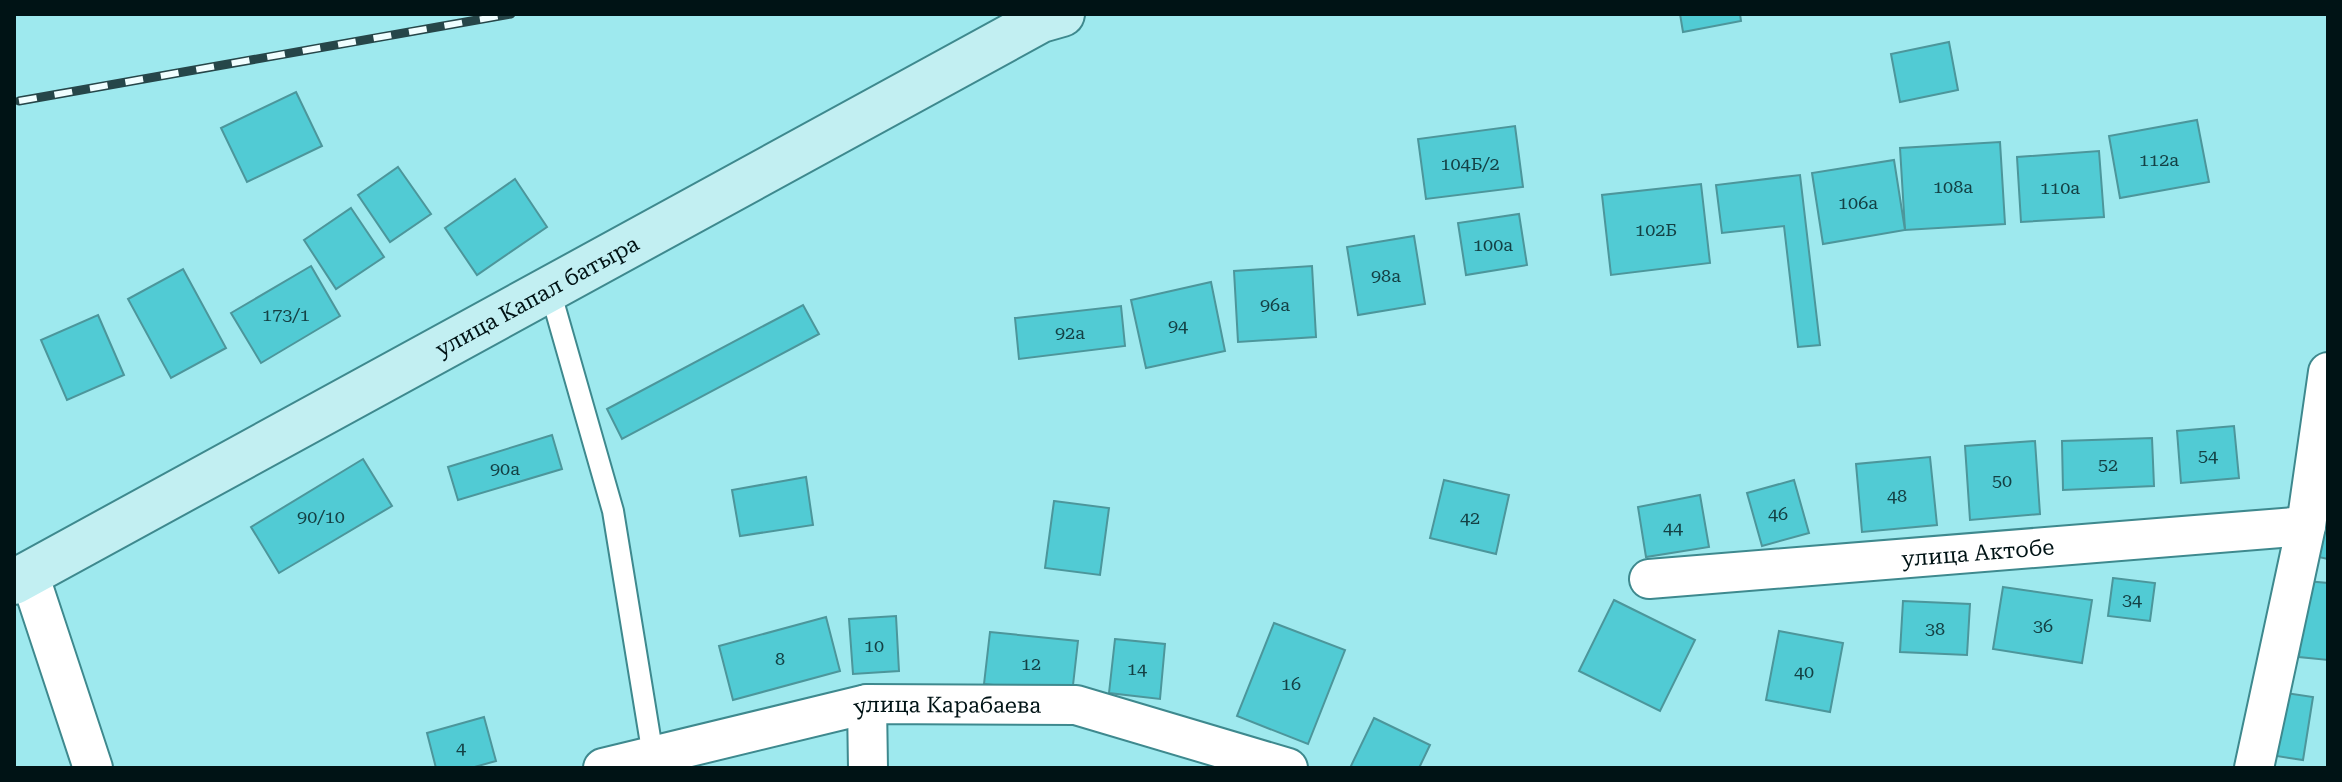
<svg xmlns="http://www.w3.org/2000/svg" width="2342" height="782" viewBox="0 0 2342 782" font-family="'Roboto Serif',serif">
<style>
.building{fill:#51cbd4;stroke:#4c969b;stroke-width:2}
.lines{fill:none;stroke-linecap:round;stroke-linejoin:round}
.lane-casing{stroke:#3e898e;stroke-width:24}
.street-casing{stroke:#3e898e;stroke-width:42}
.secondary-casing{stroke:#3e898e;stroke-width:48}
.lane{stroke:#fff;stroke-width:20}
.street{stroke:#fff;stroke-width:38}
.secondary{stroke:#c2eff2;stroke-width:44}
.rail-casing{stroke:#264649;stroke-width:9}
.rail{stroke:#f0feff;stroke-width:6;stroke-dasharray:18;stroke-linecap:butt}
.labels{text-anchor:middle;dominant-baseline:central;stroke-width:8;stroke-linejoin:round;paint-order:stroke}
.number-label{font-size:18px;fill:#144145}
.street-label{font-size:22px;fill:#001315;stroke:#f0feff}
</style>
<rect width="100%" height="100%" fill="#9ee9ee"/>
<!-- building -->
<g class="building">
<polygon points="1680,14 1740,14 1741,21 1683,32"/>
<polygon points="1949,42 1958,90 1900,102 1891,54"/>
<polygon points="296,92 322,146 247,182 221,128"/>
<polygon points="2197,120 2209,182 2120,198 2109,136"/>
<polygon points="1515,126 1523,187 1426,199 1418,139"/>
<polygon points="2000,142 2005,224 1905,230 1900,148"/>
<polygon points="2099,151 2104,217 2021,222 2017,157"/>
<polygon points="1894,160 1905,230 1823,244 1812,173"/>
<polygon points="398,167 431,214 390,242 358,195"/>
<polygon points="1800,175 1820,345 1798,347 1784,226 1722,233 1716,185"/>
<polygon points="515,179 547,227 477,275 445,228"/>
<polygon points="1701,184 1710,263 1611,275 1602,195"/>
<polygon points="351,208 384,257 336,289 304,240"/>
<polygon points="1519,214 1527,265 1466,275 1458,223"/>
<polygon points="1414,236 1425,304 1358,315 1347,247"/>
<polygon points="311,266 340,316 261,363 231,313"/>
<polygon points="1312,266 1316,337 1238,342 1234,271"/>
<polygon points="183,269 226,348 171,378 128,299"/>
<polygon points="1211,282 1225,351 1146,368 1131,300"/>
<polygon points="803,305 819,334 622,439 607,409"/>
<polygon points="1121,306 1125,346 1019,359 1015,318"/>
<polygon points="98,315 124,375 67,400 41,340"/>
<polygon points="2234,426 2239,478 2181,483 2177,431"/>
<polygon points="552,435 562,469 458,500 448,467"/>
<polygon points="2152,438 2154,486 2063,490 2062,441"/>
<polygon points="2035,441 2040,514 1970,520 1965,446"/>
<polygon points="1930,457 1937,525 1862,532 1856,464"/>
<polygon points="363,459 392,506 279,573 251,527"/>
<polygon points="806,477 813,525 740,536 732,490"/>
<polygon points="1444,480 1509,495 1496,554 1430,538"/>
<polygon points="1794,480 1809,533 1762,546 1747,493"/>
<polygon points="2328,484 2328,559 2314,556"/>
<polygon points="1700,495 1709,547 1646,557 1638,507"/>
<polygon points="1054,501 1109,508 1100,575 1045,568"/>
<polygon points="2113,578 2155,583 2150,621 2108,616"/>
<polygon points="2306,581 2328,583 2328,660 2299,657"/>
<polygon points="2003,587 2092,600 2082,663 1993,649"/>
<polygon points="1614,600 1695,640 1660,711 1579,671"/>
<polygon points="1903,601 1970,604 1967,655 1900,652"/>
<polygon points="896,616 899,671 853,674 849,619"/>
<polygon points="826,617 840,671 733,700 719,646"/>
<polygon points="1274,623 1345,650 1308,744 1237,716"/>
<polygon points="1779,631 1843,643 1830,712 1766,700"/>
<polygon points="990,632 1078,641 1072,694 984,684"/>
<polygon points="1115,639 1165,644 1160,699 1109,693"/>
<polygon points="2280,692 2313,697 2303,760 2270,755"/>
<polygon points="484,717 496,761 471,768 436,768 427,733"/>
<polygon points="1374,718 1430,745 1419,768 1350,768"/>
</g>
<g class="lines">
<!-- lane casing -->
<g class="lane-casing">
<polyline id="lane" points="549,287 613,511 653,756"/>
</g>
<!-- street casing -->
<g class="street-casing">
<g id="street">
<polyline points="29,574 93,768"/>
<path id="s1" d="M1649,579L2306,526"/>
<polyline points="867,704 868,768"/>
<path id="s2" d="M603,768L867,704L1076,705L1288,768"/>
<polyline points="2254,768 2306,526 2328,372"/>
</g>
</g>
<!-- secondary casing -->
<g class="secondary-casing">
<g id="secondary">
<path id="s3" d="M14,582L1041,20L1062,14"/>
</g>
</g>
<!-- lane -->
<use href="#lane" class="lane"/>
<!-- street -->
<use href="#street" class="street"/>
<!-- secondary -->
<use href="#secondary" class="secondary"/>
<!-- rail casing -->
<g class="rail-casing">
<polyline id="rail" points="19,101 511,14"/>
</g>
<!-- rail -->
<use href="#rail" class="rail"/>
</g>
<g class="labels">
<!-- number labels -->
<g class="number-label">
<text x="2159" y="159">112а</text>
<text x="1470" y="163">104Б/2</text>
<text x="1953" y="186">108а</text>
<text x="2060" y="187">110а</text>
<text x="1858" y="202">106а</text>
<text x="1656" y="229">102Б</text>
<text x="1493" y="244">100а</text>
<text x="1386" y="275">98а</text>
<text x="1275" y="304">96а</text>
<text x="286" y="314">173/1</text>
<text x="1178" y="325">94</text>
<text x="1070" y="332">92а</text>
<text x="2208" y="455">54</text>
<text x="2108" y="464">52</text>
<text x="505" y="468">90а</text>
<text x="2002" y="480">50</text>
<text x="1897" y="495">48</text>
<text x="1778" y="513">46</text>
<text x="321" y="516">90/10</text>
<text x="1470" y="517">42</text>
<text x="1673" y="527">44</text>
<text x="2132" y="599">34</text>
<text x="2043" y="625">36</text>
<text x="1935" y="628">38</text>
<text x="874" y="645">10</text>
<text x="780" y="658">8</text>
<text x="1031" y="663">12</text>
<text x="1137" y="668">14</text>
<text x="1804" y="671">40</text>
<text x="1291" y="683">16</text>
<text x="461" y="747">4</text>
</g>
<!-- street labels -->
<g class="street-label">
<text stroke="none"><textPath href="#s3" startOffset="596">улица Капал батыра</textPath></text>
<text stroke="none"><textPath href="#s1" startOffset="330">улица Актобе</textPath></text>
<text stroke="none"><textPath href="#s2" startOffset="352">улица Карабаева</textPath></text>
</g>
</g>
<!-- border -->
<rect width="2342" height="782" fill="none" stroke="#001315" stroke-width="32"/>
</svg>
